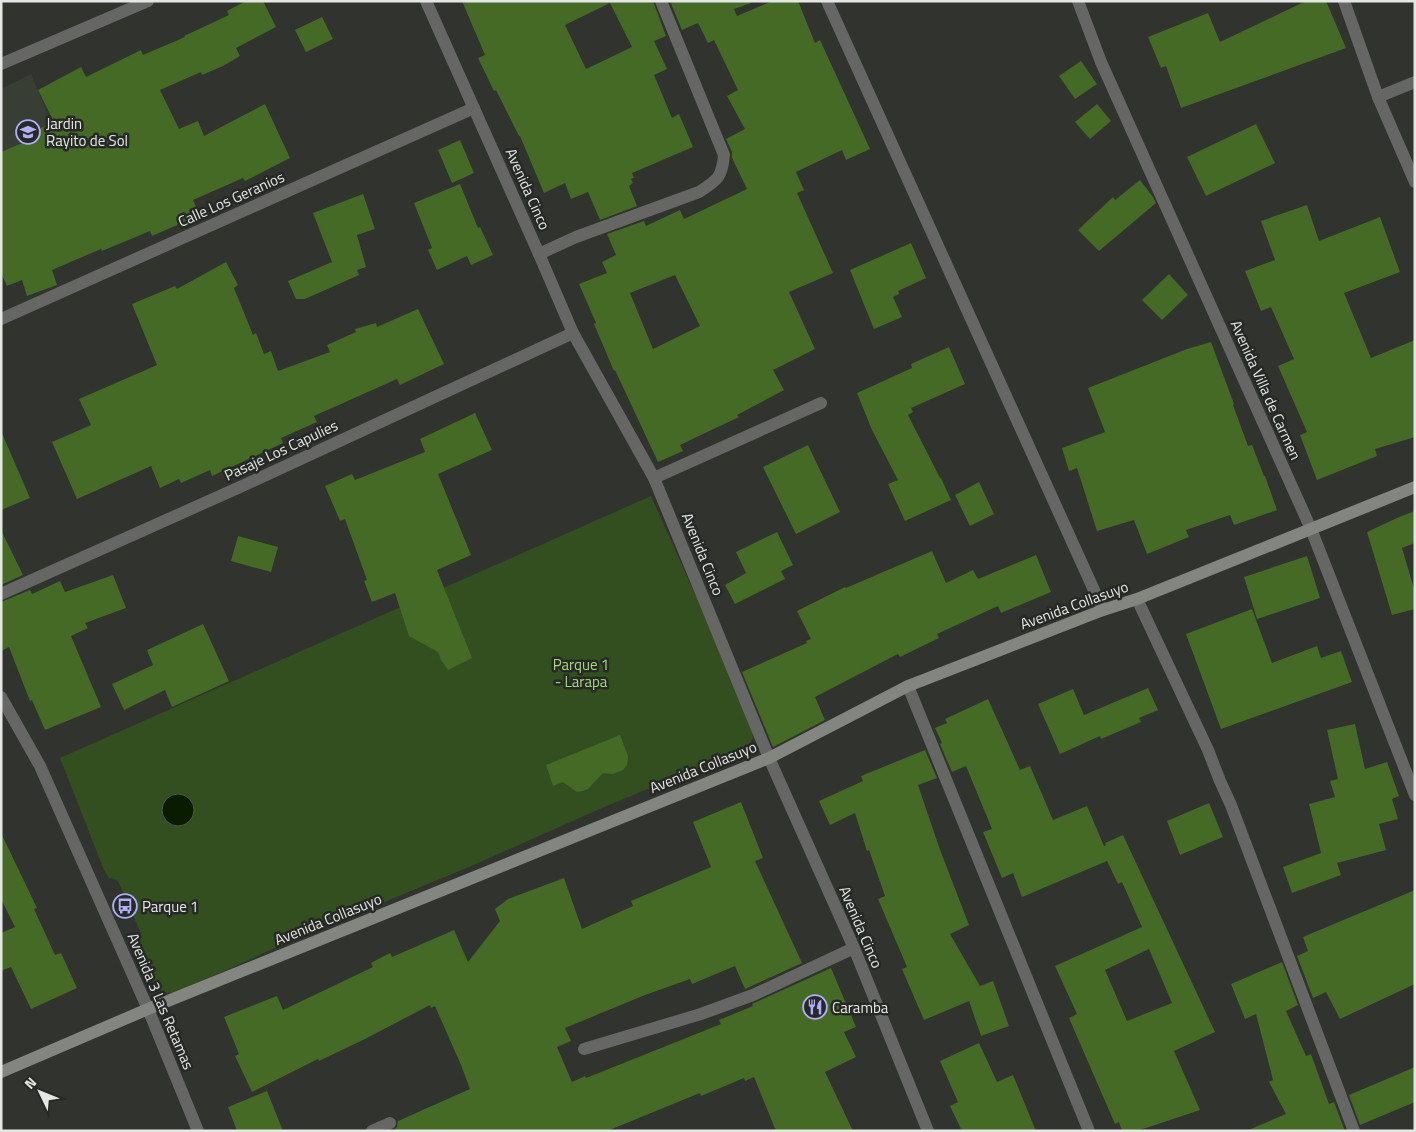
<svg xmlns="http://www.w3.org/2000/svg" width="1416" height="1132" viewBox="0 0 1416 1132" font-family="'Titillium Web',sans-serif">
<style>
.built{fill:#393e35}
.green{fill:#344f1f}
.water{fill:#091c00;stroke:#4b5944}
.building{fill:#446a25;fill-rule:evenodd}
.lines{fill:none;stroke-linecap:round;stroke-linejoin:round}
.lane{stroke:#666765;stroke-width:12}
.street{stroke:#666765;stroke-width:12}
.secondary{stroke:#838581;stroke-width:12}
.labels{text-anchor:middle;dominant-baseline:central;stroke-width:5;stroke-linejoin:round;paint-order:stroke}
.poi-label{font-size:15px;fill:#e5e7e4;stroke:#262925;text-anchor:start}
.street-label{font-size:15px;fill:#e5e7e4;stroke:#262925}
.park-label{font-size:15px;fill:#a3da7b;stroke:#262925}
</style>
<rect width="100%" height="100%" fill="#30332e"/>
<!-- built -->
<polygon class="built" points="31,74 73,175 1,199 1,89"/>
<!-- green -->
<path class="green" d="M651,496L740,695L752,731L753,738L750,743L739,751L595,811L469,867L295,939L180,991C175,992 170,994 164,992C151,987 142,957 136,944L135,940L141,934L140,931L118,881L115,879L109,878L104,870L60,758Z"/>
<!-- water -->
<circle class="water" cx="178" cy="810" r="16"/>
<!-- building -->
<g class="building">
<polygon points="246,1 263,1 276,27 236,48 240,56 223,66 202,75 201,72 160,90 179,129 198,121 204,136 265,104 290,158 245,181 243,178 193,200 200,215 152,236 150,231 102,251 101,249 52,270 57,285 27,296 22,280 7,286 1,273 1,152 30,140 28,134 54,122 38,90 81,67 86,77 141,50 143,55 185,37 184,36 229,15 227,11"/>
<path d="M462,1H653L666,36L654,41L667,69L654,75L672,118L679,114L693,147L632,173L634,178L631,179L633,183L629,186L637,206L600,220L588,192L571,199L565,183L544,193L520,136H519L496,90L494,91L478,58L485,55ZM610,3L632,47L586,69L565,25Z"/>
<path d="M670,1H750L751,3L734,9L737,16L772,1H798L815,43L820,40L870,149L846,160L842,150L796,172L804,190L797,193L833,273L789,292L815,349L773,370L784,390L737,415L739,417L680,445L683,451L658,462L615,370L614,371L594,324L596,323L579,284L607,273L602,262L616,255L607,234L644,221L646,226L680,210L684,219L747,189L732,158V152L726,139L745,129L727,96L738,90L714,40L708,43L698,23L682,30ZM675,275L700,326L653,349L630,293Z"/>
<polygon points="1306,1 1326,1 1346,48 1181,108 1166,66 1161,68 1148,37 1208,13 1220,42"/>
<polygon points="322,17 333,39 306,52 295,30"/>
<polygon points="1081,61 1097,84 1075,99 1059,76"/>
<polygon points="1097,104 1111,121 1090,139 1075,122"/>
<polygon points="1256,124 1275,163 1206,196 1187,157"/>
<polygon points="460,140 474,173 452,183 438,150"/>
<polygon points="1140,180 1153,197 1156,203 1099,251 1078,230 1113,197 1115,200"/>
<polygon points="460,184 478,228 480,227 493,255 471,265 467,256 437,270 428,250 432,248 414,203"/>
<polygon points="363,194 375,229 357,235 366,267 357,270 359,275 305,299 296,299 288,281 332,262 313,213"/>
<polygon points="1307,205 1319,241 1380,217 1400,272 1344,293 1371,358 1415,340 1415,437 1375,449 1377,456 1317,480 1300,435 1307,432 1278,366 1294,359 1271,307 1261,311 1245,271 1275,260 1261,221"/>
<polygon points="911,243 926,278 898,291 899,294 893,297 902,317 874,329 850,270"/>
<polygon points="226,262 238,285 234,288 253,335 256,333 264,354 271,351 278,371 330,352 327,345 356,332 355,329 376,323 377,327 418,309 444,364 400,385 397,379 314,416 317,422 281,438 283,443 212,476 210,470 181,483 179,479 160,488 151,466 77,499 52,442 91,425 79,399 157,365 132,304 175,286 177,289"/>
<polygon points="1169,274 1188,295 1162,320 1142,300"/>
<polygon points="1211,342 1234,404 1233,405 1248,446 1252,445 1264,476 1265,476 1277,510 1234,525 1230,515 1186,530 1189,537 1147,554 1134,520 1097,531 1077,468 1069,471 1062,448 1105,432 1088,388 1187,349"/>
<polygon points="949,347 965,384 911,408 913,412 908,415 940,478 941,478 951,500 905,521 888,484 898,480 872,430 857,393 912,368 911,364"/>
<polygon points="475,413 492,450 438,474 471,555 437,570 472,658 448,670 441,660 438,652 409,636 395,593 372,602 364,581 367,580 345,519 340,521 325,486 352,474 355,480 425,452 420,439"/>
<polygon points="1,431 30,498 1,510"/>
<polygon points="808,445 840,512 796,534 763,467"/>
<polygon points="979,482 994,514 970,526 955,495"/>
<polygon points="1415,511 1415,543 1402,548 1415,592 1415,609 1392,615 1367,532 1399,517"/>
<polygon points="1,530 23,575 1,585"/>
<polygon points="777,532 793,565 781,571 785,579 735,604 725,585 746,573 736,552"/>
<polygon points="238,536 278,547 271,572 231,561"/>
<polygon points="932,551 946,583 973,570 978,579 1036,555 1051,592 1001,613 998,606 937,634 939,638 900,657 898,654 815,697 825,720 773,747 742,672 807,643 806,641 811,639 797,611 845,587 846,588"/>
<polygon points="1307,556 1320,598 1257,619 1244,577"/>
<polygon points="113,575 126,608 85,623 88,628 71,636 101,707 45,730 32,700 30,701 9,647 1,651 1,602 30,590 32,594 60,581 65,592"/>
<polygon points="1252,609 1272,663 1317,646 1321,658 1341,651 1352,682 1221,729 1186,634"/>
<polygon points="203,624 229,681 172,707 165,690 124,710 112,684 153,665 147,650"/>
<polygon points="1148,688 1158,710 1139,718 1141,722 1101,739 1100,736 1060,754 1038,704 1073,689 1084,715"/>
<path d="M988,699L1020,770L1030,766L1053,820L1087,806L1104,846L1106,845L1105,843L1123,835L1215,1032L1174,1051L1200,1110L1137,1131H1122L1119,1122L1115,1124L1069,1018L1077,1014L1055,966L1142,927L1122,882L1118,884L1107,861L1022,897L1013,873L1002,878L983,832L992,829L966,766L952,772L940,744L942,743L935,728L947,723L945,719ZM1149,949L1172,1003L1127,1021L1105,970Z"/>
<polygon points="1355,724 1365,769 1387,762 1399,796 1392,799 1398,819 1379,824 1386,850 1337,863 1341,875 1292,893 1283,867 1321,853 1309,804 1335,797 1330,781 1338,779 1327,730"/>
<polygon points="620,735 628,756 627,765 623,770 613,774 603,773 588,789 583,791 577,792 563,782 553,786 546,765"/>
<polygon points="925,750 937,778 918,785 939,847 969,925 950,934 980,986 993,981 1009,1026 981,1036 969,1001 924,1020 902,969 907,967 878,899 885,896 869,850 867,851 855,813 830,825 819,801 863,781 861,776"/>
<polygon points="741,802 763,858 755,861 802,963 745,989 735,966 692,984 690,979 645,995 565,1028 571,1041 557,1047 572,1082 585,1076 586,1078 721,1024 719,1020 753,1006 752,1004 831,968 856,1027 844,1032 856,1057 825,1072 853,1131 776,1131 754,1077 745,1081 744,1078 701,1096 700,1093 607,1131 393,1131 397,1127 398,1121 470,1089 461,1065 435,1006 431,1008 430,1005 365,1039 319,1061 318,1059 252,1092 235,1056 239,1054 224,1017 277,996 283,1010 373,967 371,963 390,953 392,957 454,930 468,962 500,921 495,909 508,899 564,878 582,929 633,906 631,901 711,867 693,822"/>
<polygon points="1209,803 1223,837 1180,855 1167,821"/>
<polygon points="1,833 37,908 34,909 55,955 61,953 77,988 31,1009 11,967 1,971 1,933 15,927 1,899"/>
<polygon points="1415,890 1415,984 1340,1019 1326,992 1313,998 1297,956 1308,951 1303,937"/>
<polygon points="1282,962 1298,1005 1286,1011 1306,1056 1311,1054 1329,1104 1334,1102 1345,1131 1246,1131 1286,1114 1269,1082 1273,1080 1256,1014 1245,1019 1231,984"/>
<polygon points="979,1043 997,1082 1013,1075 1036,1131 962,1131 950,1106 958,1102 940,1061"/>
<polygon points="1415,1067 1415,1102 1360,1125 1349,1095"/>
<polygon points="267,1091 283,1131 237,1131 228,1107"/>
</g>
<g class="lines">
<!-- lane -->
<g class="lane">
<polyline points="584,1049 701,1014 753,995 854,948"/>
<polyline points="372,1131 390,1123"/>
</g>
<!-- street -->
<g class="street">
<polyline points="426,1 539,254 573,333 654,478 769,758 854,948 928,1131"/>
<polyline points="827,1 1103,610"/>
<polyline points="1078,1 1101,62 1311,529 1415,795"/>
<polyline points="1344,1 1378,97 1415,182"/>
<polyline points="1,64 148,1"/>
<polyline points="1378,97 1415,82"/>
<path d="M539,254L576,237L699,192C718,180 722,177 724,155L661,1"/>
<polyline points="1,319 474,108"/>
<polyline points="654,478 821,403"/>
<polyline points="1,594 240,487 573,333"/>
<polyline points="1137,599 1208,750 1220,781 1231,805 1354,1131"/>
<polyline points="908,686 1089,1131"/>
<polyline points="1,697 40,766 148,1009 198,1131"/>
</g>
<!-- secondary -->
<polyline class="secondary" points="1,1072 148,1009 769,758 908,686 1103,610 1137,599 1415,487"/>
</g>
<!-- icons -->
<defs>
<g id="school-ring" transform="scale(1.25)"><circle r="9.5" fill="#262925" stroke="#aeaefa" stroke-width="1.5"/><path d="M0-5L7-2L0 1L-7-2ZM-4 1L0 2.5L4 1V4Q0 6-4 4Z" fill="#aeaefa"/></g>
<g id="bus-ring" transform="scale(1.25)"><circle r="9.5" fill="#262925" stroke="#aeaefa" stroke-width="1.5"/><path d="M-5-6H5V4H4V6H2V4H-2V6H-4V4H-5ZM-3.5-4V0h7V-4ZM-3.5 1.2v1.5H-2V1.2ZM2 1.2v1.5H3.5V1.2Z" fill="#aeaefa"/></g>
<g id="restaurant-ring" transform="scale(1.25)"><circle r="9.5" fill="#262925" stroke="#aeaefa" stroke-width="1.5"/><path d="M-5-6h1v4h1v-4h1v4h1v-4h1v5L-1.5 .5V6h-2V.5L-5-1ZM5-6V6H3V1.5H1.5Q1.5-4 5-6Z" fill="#aeaefa"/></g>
</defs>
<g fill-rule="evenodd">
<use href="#school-ring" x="28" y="132"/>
<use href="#bus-ring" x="125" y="906"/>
<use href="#restaurant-ring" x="815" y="1007"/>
</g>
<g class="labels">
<!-- poi labels -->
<g class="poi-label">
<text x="46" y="123">Jardin<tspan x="46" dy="17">Rayito de Sol</tspan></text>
<text x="142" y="906">Parque 1</text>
<text x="832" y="1007">Caramba</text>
</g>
<!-- street labels -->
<g class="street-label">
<text transform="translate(528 189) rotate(66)">Avenida Cinco</text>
<text transform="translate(231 199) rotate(-24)">Calle Los Geranios</text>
<text transform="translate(1266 390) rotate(66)">Avenida Villa de Carmen</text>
<text transform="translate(281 450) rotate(-25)">Pasaje Los Capulies</text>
<text transform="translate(703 554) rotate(68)">Avenida Cinco</text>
<text transform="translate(1074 605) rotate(-20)">Avenida Collasuyo</text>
<text transform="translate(703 767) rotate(-22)">Avenida Collasuyo</text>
<text transform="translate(328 919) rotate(-22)">Avenida Collasuyo</text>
<text transform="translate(861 927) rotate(67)">Avenida Cinco</text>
<text transform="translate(161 1001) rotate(67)">Avenida 3 Las Retamas</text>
</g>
<!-- park labels -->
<g class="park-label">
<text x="581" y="664">Parque 1<tspan x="581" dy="17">- Larapa</tspan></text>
</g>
</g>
<!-- border -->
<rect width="1416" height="1132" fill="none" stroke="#e5e7e4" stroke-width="5"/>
<!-- north arrow -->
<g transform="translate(40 1092) rotate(313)" stroke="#262925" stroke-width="4" paint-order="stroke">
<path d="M0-4L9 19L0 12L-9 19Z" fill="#e5e7e4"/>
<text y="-8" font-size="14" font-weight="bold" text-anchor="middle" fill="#e5e7e4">N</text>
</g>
</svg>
